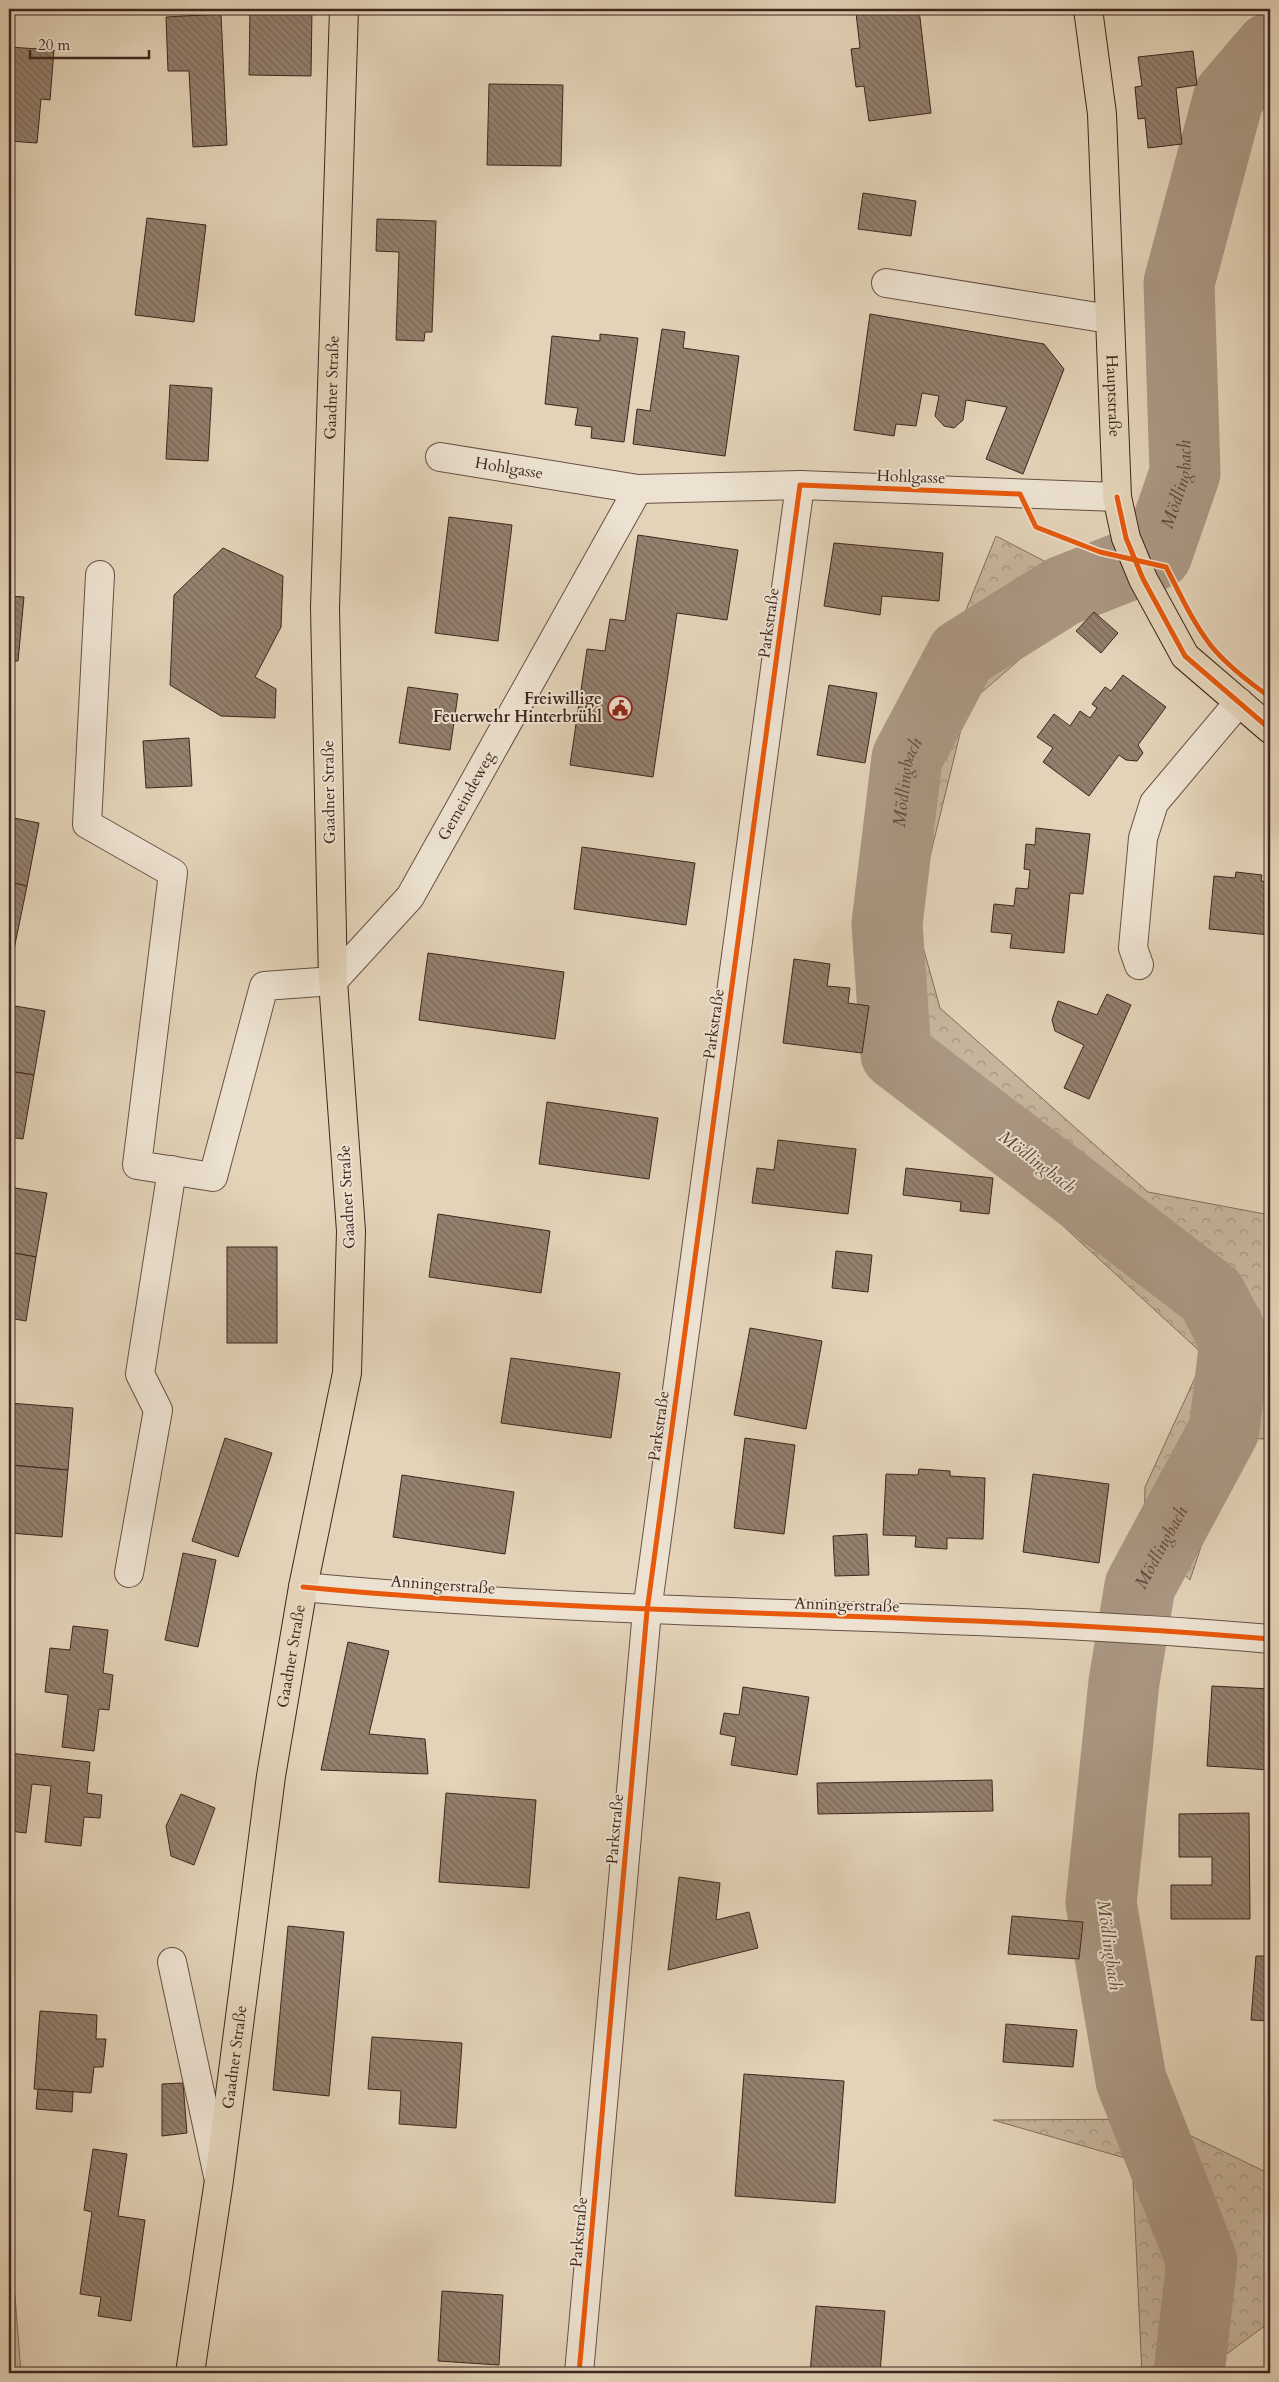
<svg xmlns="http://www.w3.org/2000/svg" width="1279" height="2382" viewBox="0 0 1279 2382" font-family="Cardo,serif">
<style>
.green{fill:#c7b69e;stroke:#826e5e}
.forest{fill:url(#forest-crowns);stroke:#826e5e}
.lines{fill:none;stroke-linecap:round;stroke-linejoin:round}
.river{stroke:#ab9884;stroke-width:71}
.building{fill:url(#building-back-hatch);stroke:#3e261e}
.minor-casing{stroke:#675144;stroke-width:30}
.major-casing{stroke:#3e261e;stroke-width:30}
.minor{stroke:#ede2d1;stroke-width:28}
.major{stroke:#e3d3b8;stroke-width:28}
.cycleway-casing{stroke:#ede2d1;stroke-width:8}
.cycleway{stroke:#e8590c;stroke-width:5}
.labels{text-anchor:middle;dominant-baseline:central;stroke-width:4;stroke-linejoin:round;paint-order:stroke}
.street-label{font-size:16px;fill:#3e261e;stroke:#ede2d1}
.poi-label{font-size:16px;font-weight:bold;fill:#3e261e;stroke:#ede2d1;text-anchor:end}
.water-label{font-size:18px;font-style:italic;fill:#5f483d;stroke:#ede2d1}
</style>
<defs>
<pattern id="forest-crowns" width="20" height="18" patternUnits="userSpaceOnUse" patternTransform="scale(1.25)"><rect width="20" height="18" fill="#c7b69e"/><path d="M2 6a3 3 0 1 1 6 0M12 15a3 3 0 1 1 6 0" fill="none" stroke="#a39480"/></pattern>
<pattern id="building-back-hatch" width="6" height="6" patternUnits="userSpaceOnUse" patternTransform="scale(1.25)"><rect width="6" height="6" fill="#94806e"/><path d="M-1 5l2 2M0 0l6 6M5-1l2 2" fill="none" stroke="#7a695a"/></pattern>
</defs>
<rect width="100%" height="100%" fill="#e3d3b8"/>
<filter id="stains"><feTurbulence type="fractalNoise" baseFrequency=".004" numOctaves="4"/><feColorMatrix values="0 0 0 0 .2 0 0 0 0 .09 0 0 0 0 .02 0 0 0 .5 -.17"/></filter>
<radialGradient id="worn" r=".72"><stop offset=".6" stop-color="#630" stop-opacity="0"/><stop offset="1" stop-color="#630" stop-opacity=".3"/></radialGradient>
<!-- green -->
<polygon class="green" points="9,2220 21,2373 9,2373"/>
<!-- forest -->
<g class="forest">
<polygon points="996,536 1100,590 967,705 915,918 940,1008 1148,1192 1270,1215 1270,1439 1237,1438 1190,1580 1144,1538 1145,1487 1205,1356 883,1061 896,884 928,704"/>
<polygon points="1156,2119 1270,2174 1270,2322 1201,2373 1142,2373 1132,2160 993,2120"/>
</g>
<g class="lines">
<!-- river -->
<path class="river" id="s1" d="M1189,2373L1202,2261L1131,2080L1101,1903L1124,1682L1140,1586L1224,1430L1235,1341L1211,1295L896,1054L887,924L907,758L962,654L1063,591L1157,554L1185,473L1179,283L1229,96L1270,48"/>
</g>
<!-- building -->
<g class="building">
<polygon points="250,9 312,9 311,76 249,75"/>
<polygon points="457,9 517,9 516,13 457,11"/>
<polygon points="889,9 919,9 931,113 869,121 864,86 856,87 851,49 860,48 856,13"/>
<polygon points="221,14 227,145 193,147 189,71 168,71 166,17"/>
<polygon points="9,47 54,50 50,100 41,99 37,143 9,141"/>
<polygon points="1193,51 1197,85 1176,88 1182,144 1148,148 1145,118 1138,119 1135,87 1142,86 1138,57"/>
<polygon points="489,84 563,85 561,166 487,165"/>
<polygon points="863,193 916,201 911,236 858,229"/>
<polygon points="147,218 206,225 194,322 135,315"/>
<polygon points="377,219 436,221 432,332 425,332 424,341 396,340 399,252 376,251"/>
<polygon points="870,314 1044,344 1064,369 1023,474 986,459 1007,407 966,400 963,420 954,428 944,426 935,416 939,396 922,393 916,426 896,424 894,436 854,430"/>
<polygon points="662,329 685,332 683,348 739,356 725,456 633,444 637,409 650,411"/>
<polygon points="600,334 638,338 624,442 591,438 592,427 575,425 578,408 545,404 552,336 600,341"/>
<polygon points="170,385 212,388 208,461 166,459"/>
<polygon points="449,517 512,525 498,641 435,633"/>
<polygon points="638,535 738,550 727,620 677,613 653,777 570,765 587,649 605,651 610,619 625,621"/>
<polygon points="834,543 943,553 939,601 882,596 880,615 824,606"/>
<polygon points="223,548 283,576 281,627 255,677 276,689 275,718 221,716 170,685 174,595"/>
<polygon points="9,596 24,597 18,661 9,661"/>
<polygon points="1094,612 1118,633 1101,653 1076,631"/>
<polygon points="1123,675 1166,707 1138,745 1143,753 1137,761 1126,760 1119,755 1089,796 1043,762 1053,748 1037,737 1054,714 1070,726 1080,711 1090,718 1097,708 1092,704 1105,687 1111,691"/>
<polygon points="829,685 877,693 865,763 817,755"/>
<polygon points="408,687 458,694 450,750 399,743"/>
<polygon points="9,704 14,705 9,735"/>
<polygon points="189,738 192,786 146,788 143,741"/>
<polygon points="9,817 39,823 27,886 9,882"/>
<polygon points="1036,828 1090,834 1083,894 1070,893 1064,953 1010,948 1012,934 991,932 994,904 1014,906 1016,888 1028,889 1030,870 1024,869 1026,844 1035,845"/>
<polygon points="582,847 695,863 686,925 574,909"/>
<polygon points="1236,872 1262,875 1261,881 1270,882 1270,935 1209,929 1214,876 1235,878"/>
<polygon points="9,882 27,886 13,954 9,953"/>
<polygon points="428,953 564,972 555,1039 419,1020"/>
<polygon points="794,959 830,964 827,986 850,988 848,1003 869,1006 862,1053 783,1043"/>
<polygon points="1107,994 1131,1005 1089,1099 1064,1088 1084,1045 1055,1031 1052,1020 1058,1001 1097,1015"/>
<polygon points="9,1005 45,1011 34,1075 9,1071"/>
<polygon points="9,1071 34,1075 23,1139 9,1137"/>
<polygon points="547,1102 658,1118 649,1179 539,1164"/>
<polygon points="778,1140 856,1149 848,1214 752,1203 757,1168 774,1170"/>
<polygon points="906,1168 993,1178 989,1214 960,1211 961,1202 903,1195"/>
<polygon points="9,1187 47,1193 36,1257 9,1252"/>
<polygon points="438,1214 550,1231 541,1293 429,1277"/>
<rect x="227" y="1247" width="50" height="96"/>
<polygon points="836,1251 872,1255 868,1292 832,1288"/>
<polygon points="9,1252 36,1257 26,1321 9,1318"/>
<polygon points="750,1328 822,1341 806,1429 734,1415"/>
<polygon points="511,1358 620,1373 611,1438 501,1423"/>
<polygon points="9,1403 73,1408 68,1470 9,1465"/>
<polygon points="225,1438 272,1453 238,1557 192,1541"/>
<polygon points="745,1438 795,1445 784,1534 734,1528"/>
<polygon points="9,1465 68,1470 62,1537 9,1533"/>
<polygon points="919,1469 950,1471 950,1476 985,1478 983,1539 947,1538 947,1549 915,1547 916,1536 883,1535 886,1474 918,1475"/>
<polygon points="1033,1474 1109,1484 1099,1563 1023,1552"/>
<polygon points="402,1475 514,1492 505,1554 393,1537"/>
<polygon points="867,1534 869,1575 835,1576 833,1536"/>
<polygon points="183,1553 216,1560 198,1647 165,1640"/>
<polygon points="73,1626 108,1630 103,1673 113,1675 109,1710 99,1709 94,1751 62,1747 68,1695 45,1692 50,1648 70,1650"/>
<polygon points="348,1642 389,1651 369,1734 425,1739 428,1774 321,1770"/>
<polygon points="1212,1686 1270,1689 1270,1770 1207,1766"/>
<polygon points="743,1687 809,1697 797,1775 731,1765 736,1737 720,1734 724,1713 739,1715"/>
<polygon points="9,1753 90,1762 87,1793 102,1795 100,1818 84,1817 81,1846 45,1842 51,1786 32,1784 26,1833 9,1831"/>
<polygon points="992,1780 993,1811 818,1814 817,1783"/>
<polygon points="446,1793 536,1800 529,1888 439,1882"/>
<polygon points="181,1794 215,1808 194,1865 171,1856 166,1826"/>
<polygon points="1249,1813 1250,1919 1171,1919 1171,1885 1212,1885 1212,1857 1179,1857 1179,1814"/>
<polygon points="679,1877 720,1883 716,1920 749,1912 758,1948 668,1970"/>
<polygon points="1012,1916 1083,1922 1079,1959 1008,1954"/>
<polygon points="288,1926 344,1932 329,2096 273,2090"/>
<polygon points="1256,1956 1270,1956 1270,2021 1251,2020"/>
<polygon points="40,2011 97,2015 96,2039 106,2039 103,2067 94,2067 91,2093 34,2089"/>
<polygon points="1006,2024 1077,2030 1073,2067 1003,2062"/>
<polygon points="372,2037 462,2043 456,2128 399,2124 401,2091 368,2089"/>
<polygon points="744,2074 844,2081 835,2203 735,2196"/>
<polygon points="183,2083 187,2133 162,2136 162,2084"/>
<polygon points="38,2089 73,2092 72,2112 36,2109"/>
<polygon points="93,2149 127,2154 118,2216 145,2220 131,2321 98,2316 101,2297 80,2294 92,2212 84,2210"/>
<polygon points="442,2291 503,2295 499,2365 438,2361"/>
<polygon points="816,2306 885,2311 880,2373 810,2373"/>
</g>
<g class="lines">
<!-- minor casing -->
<g class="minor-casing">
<g id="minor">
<polyline points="886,283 1109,319"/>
<path id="s2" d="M440,457L638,489L800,485L1117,497"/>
<path id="s3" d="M100,575L87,824L173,873L137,1165L213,1177L264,986L333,981L410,897L638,489"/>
<polyline points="1139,965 1133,948 1143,838 1154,803 1239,702"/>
<polyline points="129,1573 158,1410 140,1374 172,1170"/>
<path d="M303,1587C625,1618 949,1611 1270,1639"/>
<polyline points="172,1962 218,2176"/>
<polyline points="579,2373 647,1611 800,485"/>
</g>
</g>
<!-- major casing -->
<g class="major-casing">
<g id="major">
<path id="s4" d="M1088,9L1102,114L1117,497L1126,538L1143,579L1185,656L1270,729"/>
<path id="s5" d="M190,2373L219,2180L271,1776L303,1587L347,1373L351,1231L333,981L325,608L344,9"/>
</g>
</g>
<!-- minor -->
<use href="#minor" class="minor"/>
<!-- major -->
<use href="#major" class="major"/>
<!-- cycleway casing -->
<g class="cycleway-casing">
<g id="cycleway">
<polyline points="1117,497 1126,538 1143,579 1185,656 1270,729"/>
<path d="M303,1587C625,1618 949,1611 1270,1639"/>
<path d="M579,2373L647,1611L800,485L1020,494L1036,527L1100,552L1166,567C1180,594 1193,623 1212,647C1228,666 1250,683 1270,697"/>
</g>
</g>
<!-- cycleway -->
<use href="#cycleway" class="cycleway"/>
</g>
<!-- icons -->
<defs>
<g id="civic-ring" transform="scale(1.25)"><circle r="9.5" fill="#ede2d1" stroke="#8f2418" stroke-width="1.5"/><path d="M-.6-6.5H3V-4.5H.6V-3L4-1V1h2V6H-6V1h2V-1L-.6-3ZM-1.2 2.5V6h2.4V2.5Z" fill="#8f2418"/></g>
</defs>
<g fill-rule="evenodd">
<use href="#civic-ring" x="620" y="708"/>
</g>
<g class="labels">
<!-- street labels -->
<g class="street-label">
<text stroke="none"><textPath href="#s5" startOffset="1999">Gaadner Straße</textPath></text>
<text stroke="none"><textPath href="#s4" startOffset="388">Hauptstraße</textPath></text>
<text stroke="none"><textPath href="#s2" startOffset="70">Hohlgasse</textPath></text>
<text transform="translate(911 477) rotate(2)">Hohlgasse</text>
<text transform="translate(769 623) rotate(-82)">Parkstraße</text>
<text transform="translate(329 792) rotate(-91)">Gaadner Straße</text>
<text stroke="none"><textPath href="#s3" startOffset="1216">Gemeindeweg</textPath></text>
<text transform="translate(714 1024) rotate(-82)">Parkstraße</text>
<text transform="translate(347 1197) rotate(-93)">Gaadner Straße</text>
<text transform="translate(659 1426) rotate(-82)">Parkstraße</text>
<text transform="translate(443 1585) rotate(4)">Anningerstraße</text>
<text transform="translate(847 1605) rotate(2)">Anningerstraße</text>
<text stroke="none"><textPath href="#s5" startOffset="724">Gaadner Straße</textPath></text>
<text transform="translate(615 1829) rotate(-85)">Parkstraße</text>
<text stroke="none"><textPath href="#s5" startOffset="319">Gaadner Straße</textPath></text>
<text transform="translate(579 2232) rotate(-85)">Parkstraße</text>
</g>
<!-- poi labels -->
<g class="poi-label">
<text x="602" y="699">Freiwillige<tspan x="602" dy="18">Feuerwehr Hinterbrühl</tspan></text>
</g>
<!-- water labels -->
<g class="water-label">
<text stroke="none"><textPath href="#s1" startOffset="2230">Mödlingbach</textPath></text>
<text stroke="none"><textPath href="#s1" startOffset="1795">Mödlingbach</textPath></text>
<text transform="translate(1037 1162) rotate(37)">Mödlingbach</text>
<text stroke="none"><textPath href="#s1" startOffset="850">Mödlingbach</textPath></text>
<text transform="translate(1109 1945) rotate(82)">Mödlingbach</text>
</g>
</g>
<!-- margin -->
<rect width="1279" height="2382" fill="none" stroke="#e3d3b8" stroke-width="30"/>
<rect x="10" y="10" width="1259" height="2362" fill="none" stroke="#3e261e" stroke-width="2.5"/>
<rect x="15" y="15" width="1249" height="2352" fill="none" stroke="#3e261e"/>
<!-- scale -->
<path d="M30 50v8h119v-8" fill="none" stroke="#3e261e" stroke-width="2.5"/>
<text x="38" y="50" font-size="15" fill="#3e261e" stroke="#ede2d1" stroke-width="4" paint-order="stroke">20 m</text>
<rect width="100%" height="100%" filter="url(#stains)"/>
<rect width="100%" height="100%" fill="url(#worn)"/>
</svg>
